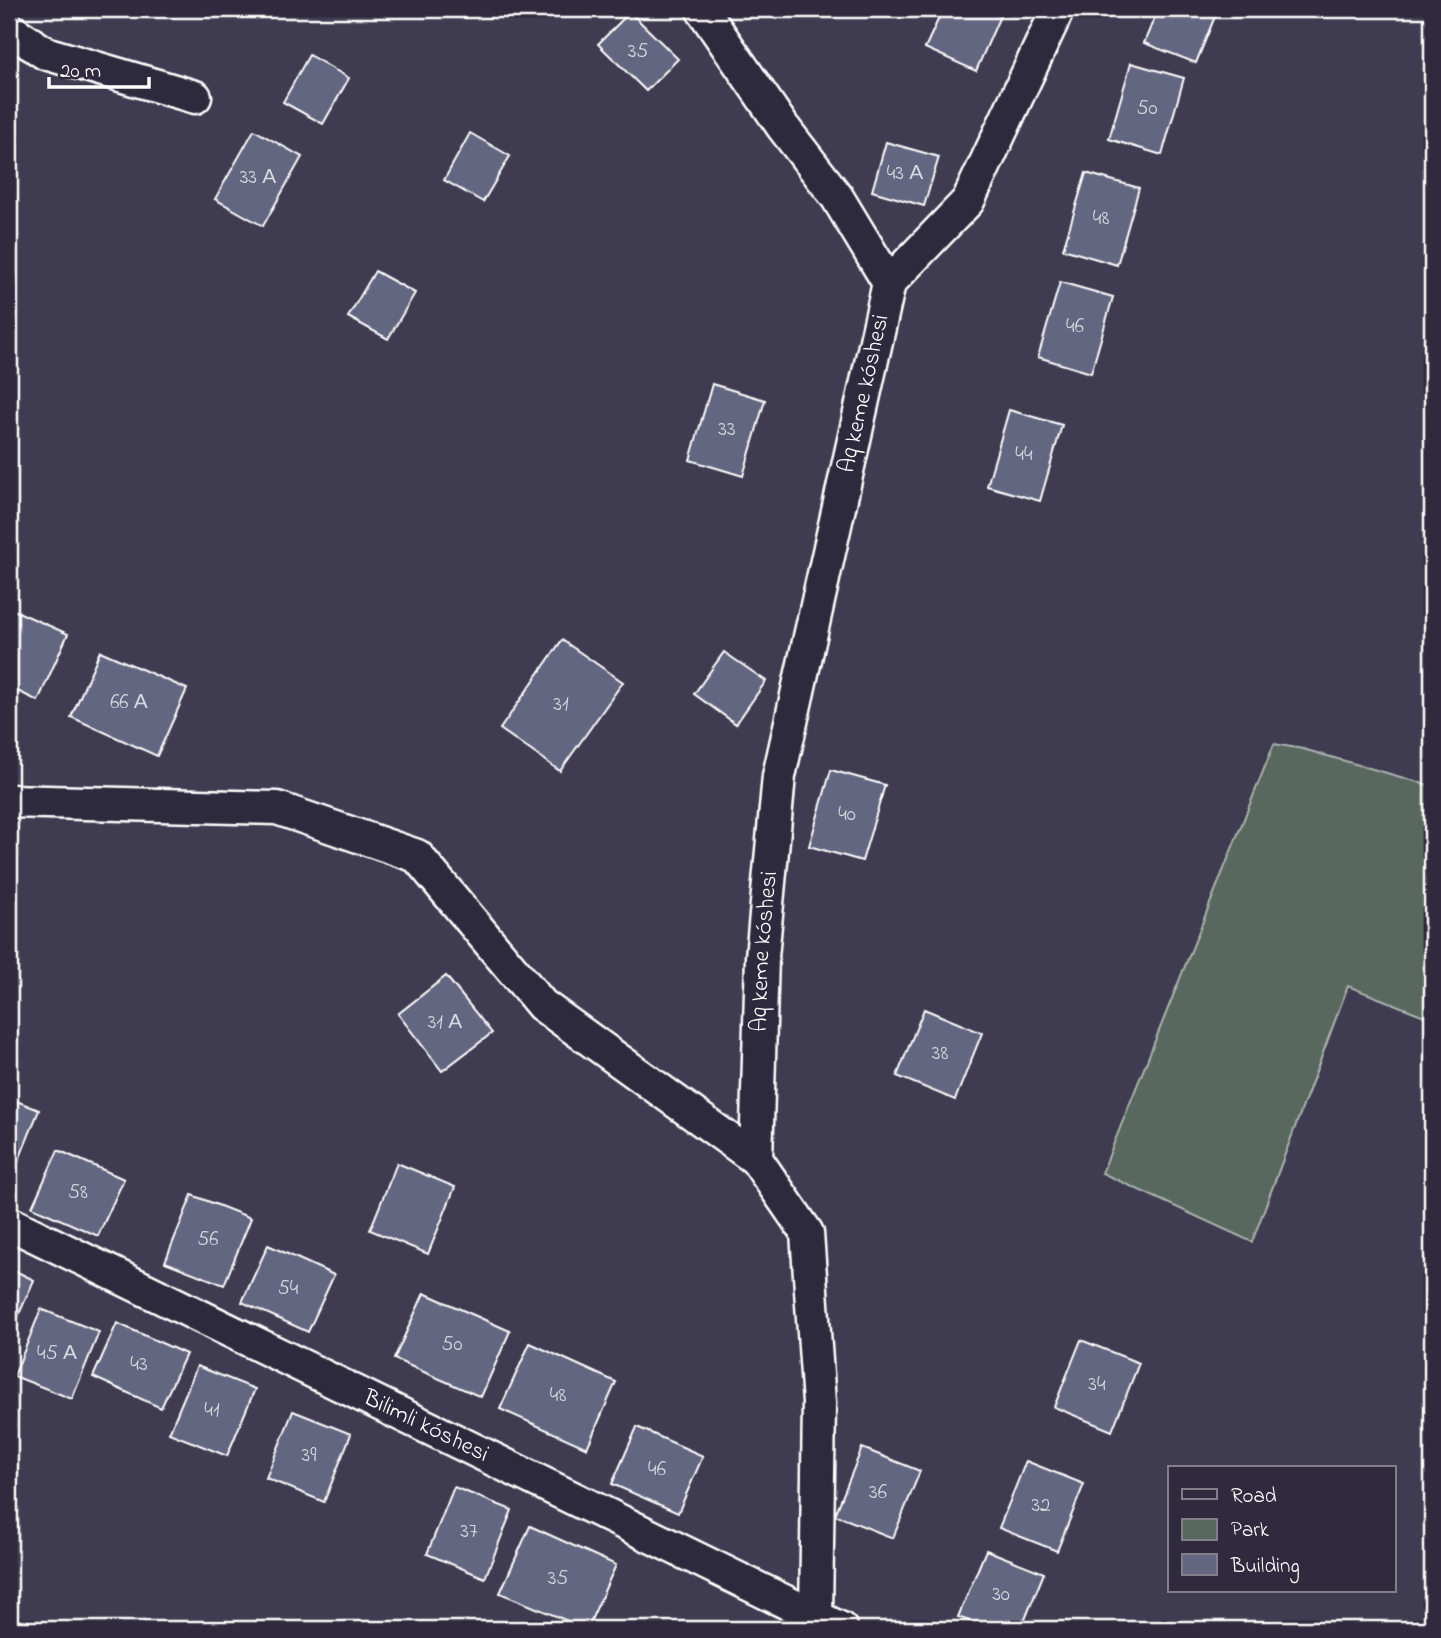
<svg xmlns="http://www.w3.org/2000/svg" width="1441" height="1638" viewBox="0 0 1441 1638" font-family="'Indie Flower',sans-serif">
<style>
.green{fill:#58685f;stroke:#acb4af;stroke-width:2}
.building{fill:#646680;stroke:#fff;stroke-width:2}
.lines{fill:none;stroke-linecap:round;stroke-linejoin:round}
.street-casing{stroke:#fff;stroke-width:37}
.street{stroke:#2f2a3d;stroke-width:32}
.labels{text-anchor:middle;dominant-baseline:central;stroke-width:5;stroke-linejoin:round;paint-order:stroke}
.number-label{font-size:21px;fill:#d8d9df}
.street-label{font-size:24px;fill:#fff;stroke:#2f2a3d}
</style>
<rect width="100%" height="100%" fill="#3f3c51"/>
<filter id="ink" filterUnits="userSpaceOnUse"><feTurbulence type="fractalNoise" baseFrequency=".0143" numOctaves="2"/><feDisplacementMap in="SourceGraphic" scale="14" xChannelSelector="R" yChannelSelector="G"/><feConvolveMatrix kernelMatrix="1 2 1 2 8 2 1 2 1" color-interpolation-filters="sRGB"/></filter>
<g filter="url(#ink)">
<!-- green -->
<polygon class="green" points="1274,744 1303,749 1432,786 1432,1019 1348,986 1252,1242 1102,1173"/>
<!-- building -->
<g class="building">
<polygon points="943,9 1003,9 976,71 925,48"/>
<polygon points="1158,9 1218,9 1196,63 1144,43"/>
<polygon points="630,12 678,59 646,91 598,44"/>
<polygon points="309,55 349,78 323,124 283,102"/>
<polygon points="1131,63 1184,78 1162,155 1109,139"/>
<polygon points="254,130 302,157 263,226 215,199"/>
<polygon points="470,133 510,156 483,202 444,180"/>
<polygon points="886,142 939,157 924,206 872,191"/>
<polygon points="1086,173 1139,188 1117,265 1063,249"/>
<polygon points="375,271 415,293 388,339 348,317"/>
<polygon points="1060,282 1113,297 1091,373 1038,357"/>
<polygon points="712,384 765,400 743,476 690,460"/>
<polygon points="1009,410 1062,425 1040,501 987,486"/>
<polygon points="9,608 68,634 38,701 9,687"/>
<polygon points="562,640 623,682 560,771 500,729"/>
<polygon points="100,651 187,689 157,756 71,717"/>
<polygon points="724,652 766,681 736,724 694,694"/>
<polygon points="831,770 885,785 862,861 809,846"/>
<polygon points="446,976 492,1033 442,1071 398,1014"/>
<polygon points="924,1009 982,1033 955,1100 897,1076"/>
<polygon points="9,1098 39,1110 12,1177 9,1176"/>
<polygon points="58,1150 124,1179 98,1236 32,1207"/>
<polygon points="397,1163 455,1187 428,1254 370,1230"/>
<polygon points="192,1195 251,1218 224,1285 165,1262"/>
<polygon points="268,1245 334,1275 308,1332 242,1302"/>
<polygon points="9,1268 34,1280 9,1337"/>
<polygon points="424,1293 510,1331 481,1397 394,1359"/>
<polygon points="41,1309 99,1332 72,1399 14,1376"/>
<polygon points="117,1323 186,1354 161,1408 93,1377"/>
<polygon points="1081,1340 1139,1363 1112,1431 1054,1407"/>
<polygon points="530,1343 616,1382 587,1448 500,1409"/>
<polygon points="197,1366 255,1389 227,1456 169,1433"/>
<polygon points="293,1411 351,1434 324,1502 266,1478"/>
<polygon points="637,1427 703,1456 678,1513 612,1484"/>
<polygon points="862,1448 920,1471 893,1538 835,1515"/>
<polygon points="1026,1461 1084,1484 1057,1551 999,1528"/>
<polygon points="454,1487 512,1510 485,1578 427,1554"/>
<polygon points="530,1526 616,1565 587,1629 500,1593"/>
<polygon points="986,1550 1044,1573 1021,1629 990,1629 958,1617"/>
</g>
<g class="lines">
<!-- street casing -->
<g class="street-casing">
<g id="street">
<polyline points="702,9 783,127 837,197 889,283"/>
<polyline points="9,29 45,53 195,97"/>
<polyline points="889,283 968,201 1058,9"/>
<polyline points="9,801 277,808 417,856 542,1005 756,1159"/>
<path id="s1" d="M9,1223L841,1629"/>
<path id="s2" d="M816,1617L819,1403L807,1233L756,1159L762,957L779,776L889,283"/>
</g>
</g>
<!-- street -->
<use href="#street" class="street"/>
</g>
</g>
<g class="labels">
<!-- number labels -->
<g class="number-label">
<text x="638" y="52">35</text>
<text x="1147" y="109">50</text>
<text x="905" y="174">43 А</text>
<text x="258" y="178">33 А</text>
<text x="1101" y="219">48</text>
<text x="1075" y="327">46</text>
<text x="727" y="430">33</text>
<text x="1024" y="455">44</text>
<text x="129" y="703">66 А</text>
<text x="561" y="705">31</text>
<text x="847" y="815">40</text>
<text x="445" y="1023">31 А</text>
<text x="940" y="1054">38</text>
<text x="78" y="1193">58</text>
<text x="208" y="1240">56</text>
<text x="288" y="1289">54</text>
<text x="452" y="1345">50</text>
<text x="57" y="1354">45 А</text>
<text x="139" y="1365">43</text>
<text x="1097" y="1385">34</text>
<text x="558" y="1396">48</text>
<text x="212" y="1411">41</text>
<text x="309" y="1456">39</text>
<text x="657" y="1470">46</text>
<text x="878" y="1493">36</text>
<text x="1041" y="1506">32</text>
<text x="469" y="1532">37</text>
<text x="558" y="1579">35</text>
<text x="1001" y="1595">30</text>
</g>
<!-- street labels -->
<g class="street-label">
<text stroke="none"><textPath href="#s2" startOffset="1250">Aq keme kóshesi</textPath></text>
<text stroke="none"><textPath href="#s2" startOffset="682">Aq keme kóshesi</textPath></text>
<text stroke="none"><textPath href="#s1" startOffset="464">Bilimli kóshesi</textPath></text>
</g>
</g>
<!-- margin -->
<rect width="1441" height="1638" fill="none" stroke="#2f2a3d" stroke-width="35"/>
<rect x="18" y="18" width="1406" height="1603" fill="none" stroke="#fff" stroke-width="2.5" filter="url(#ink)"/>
<!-- legend -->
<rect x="1168" y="1466" width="228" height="126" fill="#2f2a3d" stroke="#827f8b" stroke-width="2"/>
<rect x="1182" y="1489" width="35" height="10" fill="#2f2a3d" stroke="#827f8b" stroke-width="2"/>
<text x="1231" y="1502" font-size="21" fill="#ffffff">Road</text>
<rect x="1182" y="1519" width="35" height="21" fill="#58685f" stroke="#827f8b" stroke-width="2"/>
<text x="1231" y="1536" font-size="21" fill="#ffffff">Park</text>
<rect x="1182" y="1554" width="35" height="21" fill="#646680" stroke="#827f8b" stroke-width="2"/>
<text x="1231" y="1572" font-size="21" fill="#ffffff">Building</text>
<!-- scale -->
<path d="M49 77v10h100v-10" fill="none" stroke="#ffffff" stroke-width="3.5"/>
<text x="60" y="77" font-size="21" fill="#ffffff" stroke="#2f2a3d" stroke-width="5" paint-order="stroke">20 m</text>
</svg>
